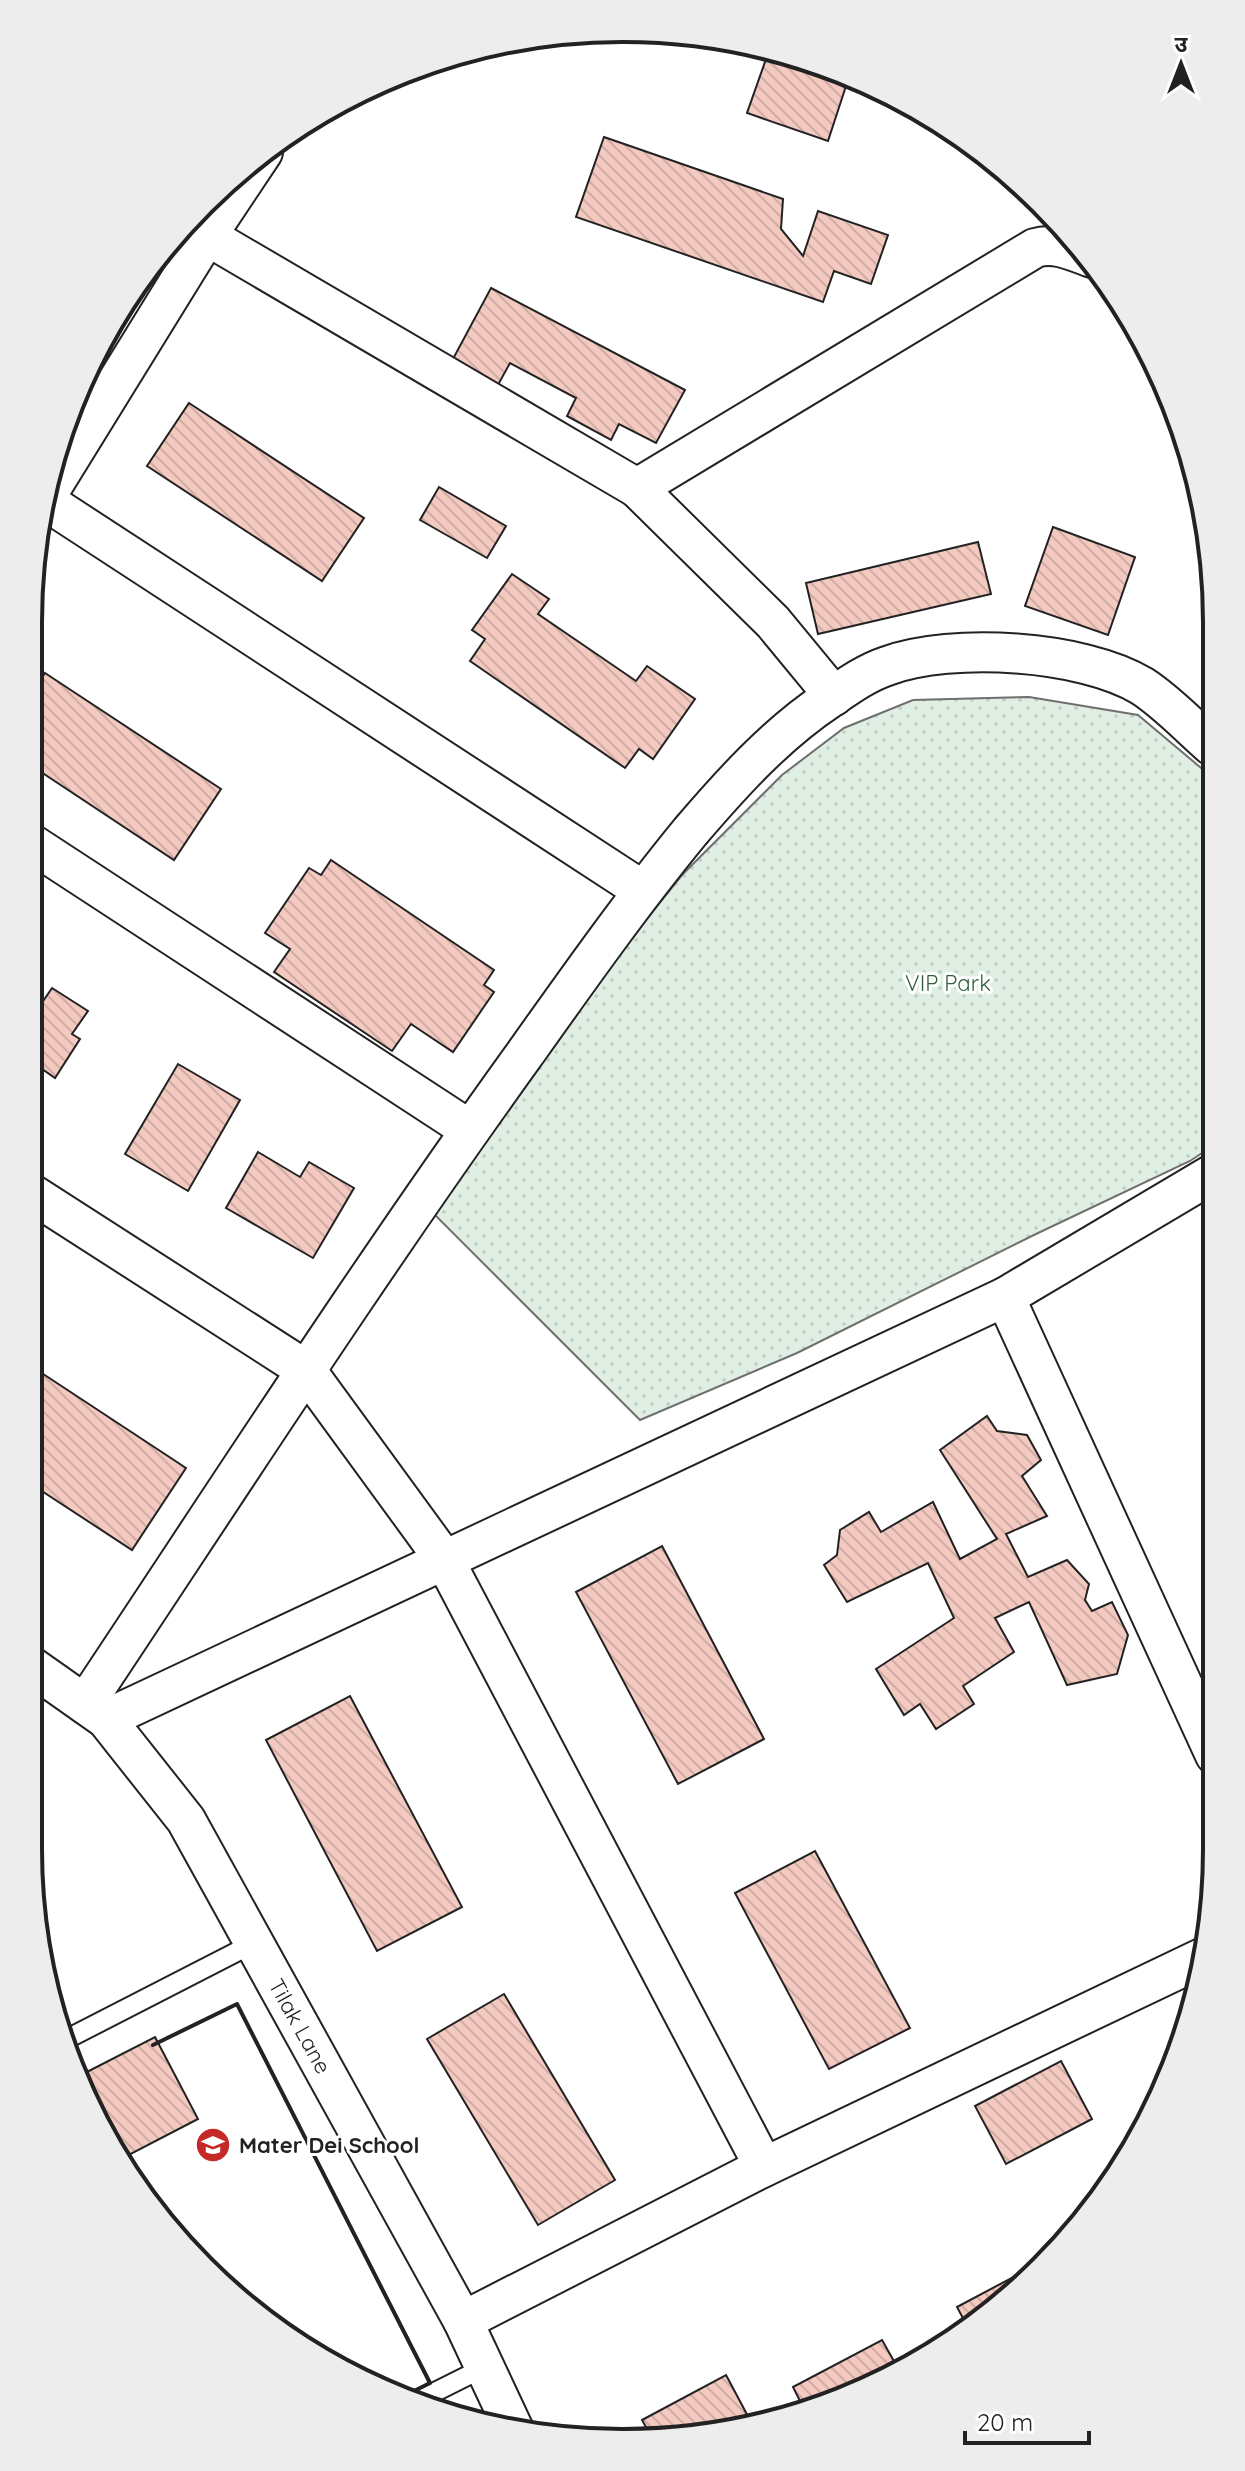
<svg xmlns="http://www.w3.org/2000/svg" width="1245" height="2471" viewBox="0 0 1245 2471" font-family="Quicksand,'Noto Sans Devanagari',sans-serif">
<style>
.park{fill:url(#park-dots);stroke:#6f6f6f;stroke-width:2}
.building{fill:url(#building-back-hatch);stroke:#222;stroke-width:2}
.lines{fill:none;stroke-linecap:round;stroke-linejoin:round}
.lane-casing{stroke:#222;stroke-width:22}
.street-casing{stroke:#222;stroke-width:42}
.lane{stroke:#fff;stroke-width:18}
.street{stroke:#fff;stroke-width:38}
.wall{stroke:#222;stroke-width:4}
.labels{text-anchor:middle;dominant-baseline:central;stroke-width:6;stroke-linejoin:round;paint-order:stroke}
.park-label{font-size:22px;fill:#2f5e38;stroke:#fff}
.street-label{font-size:22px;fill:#222;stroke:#fff}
.poi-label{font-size:22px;font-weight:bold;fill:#222;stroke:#fff;text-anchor:start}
.rim{fill:none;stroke:#222;stroke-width:4}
</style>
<defs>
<pattern id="park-dots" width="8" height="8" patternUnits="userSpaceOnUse" patternTransform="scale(2)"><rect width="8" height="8" fill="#e0efe3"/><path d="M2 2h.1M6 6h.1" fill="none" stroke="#c0cdc2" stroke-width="1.8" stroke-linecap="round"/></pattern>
<pattern id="building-back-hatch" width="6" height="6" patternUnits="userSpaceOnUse" patternTransform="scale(2)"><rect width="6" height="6" fill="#f3c9c0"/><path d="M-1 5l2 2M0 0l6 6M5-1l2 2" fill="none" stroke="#d0aca5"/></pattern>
</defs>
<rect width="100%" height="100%" fill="#fff"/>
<!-- park -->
<polygon class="park" points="1029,697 1138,715 1213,778 1214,1145 1190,1161 1036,1234 797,1353 640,1420 426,1206 502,1098 682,875 782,775 844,728 913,700"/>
<!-- building -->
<g class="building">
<polygon points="544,33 560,33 555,44 532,36"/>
<polygon points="718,39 776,48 885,89 921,112 846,86 828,141 747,113 766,59 716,42"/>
<polygon points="604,137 783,199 781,229 803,256 818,211 888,235 871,284 834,271 823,302 576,217"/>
<polygon points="491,288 685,390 656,443 619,424 611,440 567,416 576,398 510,363 493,394 447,370"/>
<polygon points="189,403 364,518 322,581 147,466"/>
<polygon points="439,487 506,526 487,558 420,520"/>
<polygon points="1053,527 1135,557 1108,635 1025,606"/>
<polygon points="978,542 991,594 818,634 806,583"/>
<polygon points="512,574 549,599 538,614 636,681 647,666 695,699 653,759 639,749 625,768 470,661 485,639 472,630"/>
<polygon points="45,673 221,789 174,860 29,764 29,697"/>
<polygon points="331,860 494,970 484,985 494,992 453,1052 411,1024 392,1051 274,972 290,949 265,933 309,868 321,875"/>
<polygon points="52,988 88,1011 72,1034 80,1039 55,1078 42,1069 30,1086 29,1000 39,1007"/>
<polygon points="178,1064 240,1100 188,1191 125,1154"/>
<polygon points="258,1152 300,1177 309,1162 354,1188 313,1258 226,1208"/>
<polygon points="28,1364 186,1468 132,1550 28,1482"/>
<polygon points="987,1416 997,1431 1027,1435 1041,1460 1022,1476 1047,1516 1006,1534 1028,1577 1067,1560 1089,1584 1085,1600 1092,1611 1112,1602 1128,1635 1117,1674 1067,1685 1029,1602 995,1618 1014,1652 963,1686 974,1704 936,1729 920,1704 904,1715 876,1669 954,1618 928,1563 847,1602 824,1565 837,1555 840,1530 869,1512 881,1532 933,1502 960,1559 997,1539 940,1450"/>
<polygon points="662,1546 764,1739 678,1784 576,1592"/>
<polygon points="350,1696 462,1907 377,1951 266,1740"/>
<polygon points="815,1851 910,2028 829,2069 735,1893"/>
<polygon points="504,1994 615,2180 538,2225 427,2039"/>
<polygon points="155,2037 198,2119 123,2158 79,2076"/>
<polygon points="1061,2061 1092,2119 1006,2164 975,2106"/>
<polygon points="1051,2257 1043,2269 966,2324 957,2307"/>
<polygon points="882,2340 900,2372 885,2382 803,2407 793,2387"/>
<polygon points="726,2375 751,2422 700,2438 651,2436 642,2420"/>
</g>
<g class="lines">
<!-- lane casing -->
<g class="lane-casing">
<g id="lane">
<polyline points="61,2042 254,1943"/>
<polyline points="421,2399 485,2367"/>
</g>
</g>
<!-- street casing -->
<g class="street-casing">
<g id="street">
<polyline points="207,236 263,152"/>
<polyline points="637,488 773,622 834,696"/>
<path d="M44,500L207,236L637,488L1035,248C1055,242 1073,251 1092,258"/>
<polyline points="43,502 44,500 642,890"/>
<polyline points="29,842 470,1130"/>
<polyline points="29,1192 306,1370 444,1559 764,2167"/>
<polyline points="1005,1297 1214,1173"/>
<polyline points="28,1664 106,1719 186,1820 463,2321 515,2432"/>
<path d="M85,1704C230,1486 371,1267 524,1055C578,979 631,904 690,832C732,783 775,735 829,699C848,686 866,673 887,666C952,642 1082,650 1142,686C1167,702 1190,727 1212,746"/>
<polyline points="106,1719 1005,1297 1215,1755"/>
<polyline points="463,2321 764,2167 1204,1957"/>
</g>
</g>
<!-- lane -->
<use href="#lane" class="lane"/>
<!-- street -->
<use href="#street" class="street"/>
<!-- wall -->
<polyline class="wall" points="153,2045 237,2004 430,2383 408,2394"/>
</g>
<!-- icons -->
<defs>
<g id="school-disc" transform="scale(1.8)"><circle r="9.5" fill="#c62828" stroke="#fff"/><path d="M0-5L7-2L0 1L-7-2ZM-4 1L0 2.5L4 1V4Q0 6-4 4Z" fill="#fff"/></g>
</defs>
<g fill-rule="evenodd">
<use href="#school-disc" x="213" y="2145"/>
</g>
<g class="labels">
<!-- park labels -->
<g class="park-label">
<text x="948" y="983">VIP Park</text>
</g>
<!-- street labels -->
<g class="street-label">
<text transform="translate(300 2026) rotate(61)">Tilak Lane</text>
</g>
<!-- poi labels -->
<g class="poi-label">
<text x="239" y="2145">Mater Dei School</text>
</g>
</g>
<!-- crop -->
<path d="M0 0H1245V2471H0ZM622 42H623A580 580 0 0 1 1203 622V1849A580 580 0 0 1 623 2429H622A580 580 0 0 1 42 1849V622A580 580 0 0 1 622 42Z" fill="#ededed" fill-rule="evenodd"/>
<path class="rim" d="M622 42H623A580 580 0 0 1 1203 622V1849A580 580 0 0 1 623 2429H622A580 580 0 0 1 42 1849V622A580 580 0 0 1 622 42Z"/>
<!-- north arrow -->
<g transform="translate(1181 64)" stroke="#ffffff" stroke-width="6" paint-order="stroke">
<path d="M0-6L14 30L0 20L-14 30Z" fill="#222222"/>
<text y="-12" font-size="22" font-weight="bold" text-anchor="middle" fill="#222222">उ</text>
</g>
<!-- scale -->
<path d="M965 2431v12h124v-12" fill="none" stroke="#222222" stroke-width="4"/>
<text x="977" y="2431" font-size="24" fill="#222222" stroke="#ffffff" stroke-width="6" paint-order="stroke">20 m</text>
</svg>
